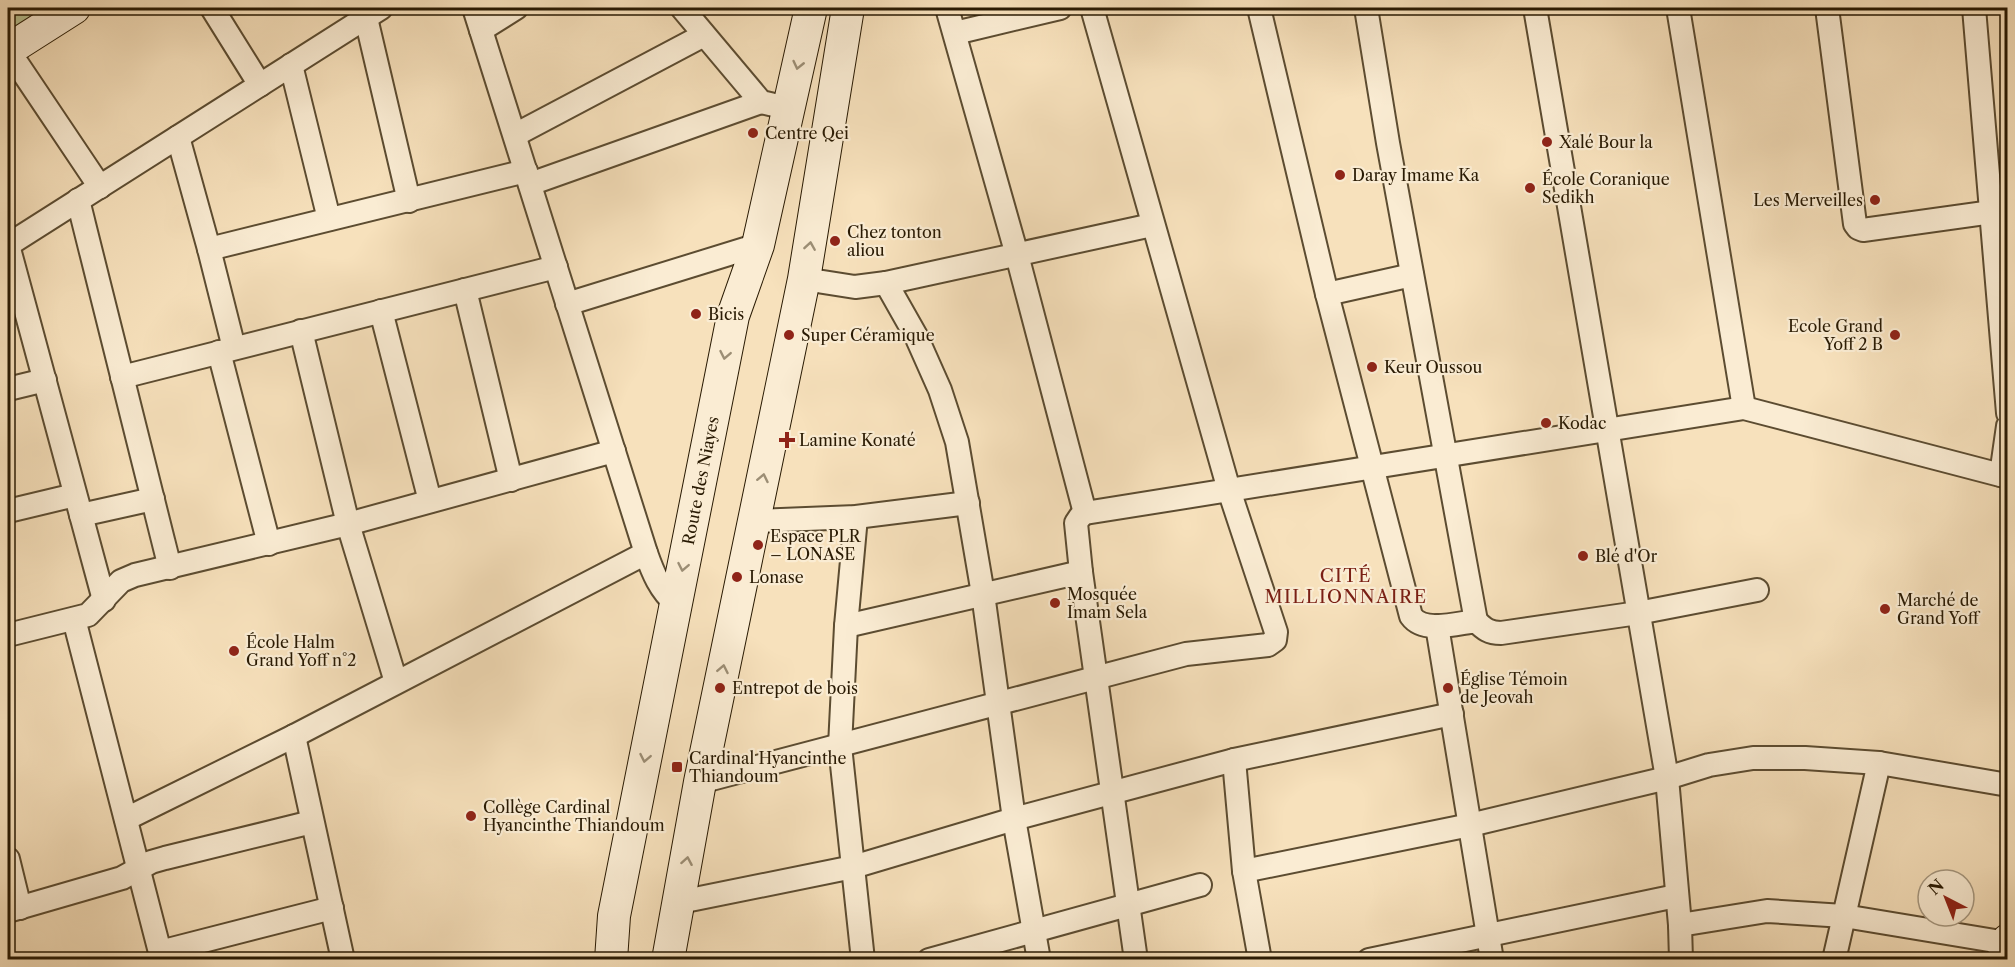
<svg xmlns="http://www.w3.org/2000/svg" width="2015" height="967" viewBox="0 0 2015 967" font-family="'Libre Caslon Text',serif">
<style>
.garden{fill:#b9c393;stroke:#716e4b;stroke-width:1.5}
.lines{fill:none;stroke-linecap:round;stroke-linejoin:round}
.street-casing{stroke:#5c4c31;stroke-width:26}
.secondary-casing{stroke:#291a03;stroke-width:34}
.street{stroke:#faecd3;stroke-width:22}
.secondary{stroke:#faecd3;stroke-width:32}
.oneway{stroke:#9c8e75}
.poi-dot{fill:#8f2418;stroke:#faecd3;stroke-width:2}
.labels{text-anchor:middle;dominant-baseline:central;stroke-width:4.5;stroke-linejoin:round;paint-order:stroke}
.poi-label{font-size:16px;fill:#291a03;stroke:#faecd3;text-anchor:start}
.street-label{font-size:16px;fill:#291a03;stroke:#faecd3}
.neighbourhood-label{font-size:18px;letter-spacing:1.5px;fill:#7a1f14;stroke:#faecd3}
</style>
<rect width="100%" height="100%" fill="#f7e1bc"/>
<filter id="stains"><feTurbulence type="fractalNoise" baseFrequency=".00333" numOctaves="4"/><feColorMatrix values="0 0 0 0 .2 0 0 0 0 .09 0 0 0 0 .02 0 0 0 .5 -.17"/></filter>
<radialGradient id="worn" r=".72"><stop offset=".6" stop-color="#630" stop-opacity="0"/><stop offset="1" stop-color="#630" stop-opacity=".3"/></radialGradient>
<!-- garden -->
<polygon class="garden" points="8,8 49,8 8,35"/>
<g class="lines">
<!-- street casing -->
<g class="street-casing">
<g id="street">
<polyline points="212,8 260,85"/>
<path d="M474,8L646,553C653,573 660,590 676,604"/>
<polyline points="682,8 761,102 774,105"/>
<polyline points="947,8 1017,255 1085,513"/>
<path d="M1259,8L1327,294L1411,616C1424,634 1458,623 1476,621C1484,629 1489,633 1501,633L1638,613L1757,590"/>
<polyline points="1366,8 1388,143 1476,621"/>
<polyline points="1535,8 1667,778 1680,925 1681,960"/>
<polyline points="1678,8 1744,408"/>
<polyline points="1827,8 1855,224 1858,228 1863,230 1992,212"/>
<polyline points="1974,8 2008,413"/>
<polyline points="366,18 409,201"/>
<polyline points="481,30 516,8"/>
<polyline points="955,33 1060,8"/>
<polyline points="8,50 100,187"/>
<polyline points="291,65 329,219"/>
<polyline points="515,135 704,35"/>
<polyline points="178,137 209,249 234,348"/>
<polyline points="530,184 761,102"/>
<polyline points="78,200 170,568"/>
<polyline points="8,245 381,8"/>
<polyline points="8,245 104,600"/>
<polyline points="209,249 526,171"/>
<polyline points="804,279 855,287 886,283 1152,225"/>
<polyline points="886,283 916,336 940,390 957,442 983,594 1014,819 1039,960"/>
<polyline points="465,290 511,480"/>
<polyline points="1327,294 1412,275"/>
<polyline points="567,304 758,245"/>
<polyline points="381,311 430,501"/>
<polyline points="301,331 348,524 396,682"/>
<polyline points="219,352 269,544"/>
<polyline points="122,377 556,267"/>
<polyline points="8,389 45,380"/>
<polyline points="2001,475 2008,426"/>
<polyline points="8,511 75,495"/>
<polyline points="81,515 153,499"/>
<polyline points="856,517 846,626 840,746 863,960"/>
<polyline points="754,521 856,517 968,503"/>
<polyline points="74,619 162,960"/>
<polyline points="846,626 1081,572"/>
<polyline points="1437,626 1492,960"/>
<polyline points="8,635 88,615 121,581 135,575 348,524 614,451"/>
<polyline points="294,736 343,960"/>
<polyline points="1234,760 1244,871 1260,960"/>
<polyline points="700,782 1186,654 1268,645 1275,640 1276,632 1229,490 1092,8"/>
<polyline points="126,819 294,736 646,553"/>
<polyline points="8,859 20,908"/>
<polyline points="1244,871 1470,825 1667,778 1709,765 1753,758 1805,758 1879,763 2008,785"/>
<polyline points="680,902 853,867 1014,819 1234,760 1452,714"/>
<polyline points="8,911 122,878 151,862 165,858 312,822"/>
<polyline points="1680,925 1767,911 1844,916 2007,943"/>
<polyline points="160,952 332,908"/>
<polyline points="929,960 1200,885"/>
<polyline points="1136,960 1081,572 1076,523 1080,517 1085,513 1744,408 2008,477"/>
<polyline points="1369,960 1676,896"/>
<polyline points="1834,960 1879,763"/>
</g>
</g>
<!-- secondary casing -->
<g class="secondary-casing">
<g id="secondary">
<polyline points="8,50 74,8"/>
<path id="s1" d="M611,960L614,916L733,316L758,245L811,8"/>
<polyline points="668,960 700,782 804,279 848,8"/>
<polyline points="2003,960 2008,940"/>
</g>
</g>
<!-- street -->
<use href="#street" class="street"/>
<!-- secondary -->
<use href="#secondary" class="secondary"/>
</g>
<!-- one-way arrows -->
<defs><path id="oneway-chevron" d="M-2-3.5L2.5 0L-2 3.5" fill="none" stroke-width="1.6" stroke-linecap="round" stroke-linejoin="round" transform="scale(1.5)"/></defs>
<g class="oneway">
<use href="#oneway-chevron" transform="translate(798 65) rotate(103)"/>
<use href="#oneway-chevron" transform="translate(810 246) rotate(-81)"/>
<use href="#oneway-chevron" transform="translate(725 355) rotate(101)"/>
<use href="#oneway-chevron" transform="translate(763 478) rotate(-78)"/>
<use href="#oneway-chevron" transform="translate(683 567) rotate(101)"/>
<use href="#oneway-chevron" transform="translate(723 669) rotate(-79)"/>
<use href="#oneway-chevron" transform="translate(645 758) rotate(101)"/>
<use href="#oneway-chevron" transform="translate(687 861) rotate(-80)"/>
</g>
<!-- markers -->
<g class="poi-dot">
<circle cx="753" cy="133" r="6"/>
<circle cx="1547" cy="142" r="6"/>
<circle cx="1340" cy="175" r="6"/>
<circle cx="1530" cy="188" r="6"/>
<circle cx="1875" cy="200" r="6"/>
<circle cx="835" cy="241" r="6"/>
<circle cx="696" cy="314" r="6"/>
<circle cx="789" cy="335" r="6"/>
<circle cx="1895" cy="335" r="6"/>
<circle cx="1372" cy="367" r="6"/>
<circle cx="1546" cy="423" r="6"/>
<path d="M784 431h6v6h6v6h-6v6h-6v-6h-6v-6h6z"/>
<circle cx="758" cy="545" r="6"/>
<circle cx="1583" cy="556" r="6"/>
<circle cx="737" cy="577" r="6"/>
<circle cx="1055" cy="603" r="6"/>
<circle cx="1885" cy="609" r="6"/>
<circle cx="234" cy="651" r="6"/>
<circle cx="720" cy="688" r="6"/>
<circle cx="1448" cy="688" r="6"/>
<rect x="671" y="761" width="12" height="12" rx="3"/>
<circle cx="471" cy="816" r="6"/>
</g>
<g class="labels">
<!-- poi labels -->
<g class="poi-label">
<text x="765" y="133">Centre Qei</text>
<text x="1559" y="142">Xalé Bour la</text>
<text x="1352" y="175">Daray Imame Ka</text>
<text x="1542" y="179">École Coranique<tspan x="1542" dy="18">Sedikh</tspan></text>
<text x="1863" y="200" text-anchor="end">Les Merveilles</text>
<text x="847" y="232">Chez tonton<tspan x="847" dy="18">aliou</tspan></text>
<text x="708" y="314">Bicis</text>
<text x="1883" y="326" text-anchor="end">Ecole Grand<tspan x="1883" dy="18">Yoff 2 B</tspan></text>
<text x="801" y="335">Super Céramique</text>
<text x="1384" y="367">Keur Oussou</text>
<text x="1558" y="423">Kodac</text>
<text x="799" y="440">Lamine Konaté</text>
<text x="770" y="536">Espace PLR<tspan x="770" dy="18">– LONASE</tspan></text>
<text x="1595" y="556">Blé d'Or</text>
<text x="749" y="577">Lonase</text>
<text x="1067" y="594">Mosquée<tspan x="1067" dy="18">Imam Sela</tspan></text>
<text x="1897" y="600">Marché de<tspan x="1897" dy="18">Grand Yoff</tspan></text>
<text x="246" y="642">École Halm<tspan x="246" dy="18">Grand Yoff n°2</tspan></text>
<text x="1460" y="679">Église Témoin<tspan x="1460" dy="18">de Jeovah</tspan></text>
<text x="732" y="688">Entrepot de bois</text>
<text x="689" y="758">Cardinal Hyancinthe<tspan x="689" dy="18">Thiandoum</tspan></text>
<text x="483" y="807">Collège Cardinal<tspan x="483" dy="18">Hyancinthe Thiandoum</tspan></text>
</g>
<!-- street labels -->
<g class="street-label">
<text stroke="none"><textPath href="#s1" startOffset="488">Route des Niayes</textPath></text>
</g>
<!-- neighbourhood labels -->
<g class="neighbourhood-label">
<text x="1346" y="576">CITÉ<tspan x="1346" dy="21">MILLIONNAIRE</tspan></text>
</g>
</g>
<!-- margin -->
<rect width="2015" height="967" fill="none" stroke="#f7e1bc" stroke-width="30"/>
<rect x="9" y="9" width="1997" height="949" fill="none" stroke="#291a03" stroke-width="3"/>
<rect x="15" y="15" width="1985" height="937" fill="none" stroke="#291a03" stroke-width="1.5"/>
<!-- north arrow -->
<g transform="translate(1946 898) rotate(318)"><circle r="28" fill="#faecd3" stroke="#a69880" stroke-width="1.5"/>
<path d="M0-4.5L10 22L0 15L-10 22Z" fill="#8f2418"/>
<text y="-9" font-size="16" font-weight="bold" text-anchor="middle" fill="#291a03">N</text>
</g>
<rect width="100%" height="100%" filter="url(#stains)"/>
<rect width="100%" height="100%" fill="url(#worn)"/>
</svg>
